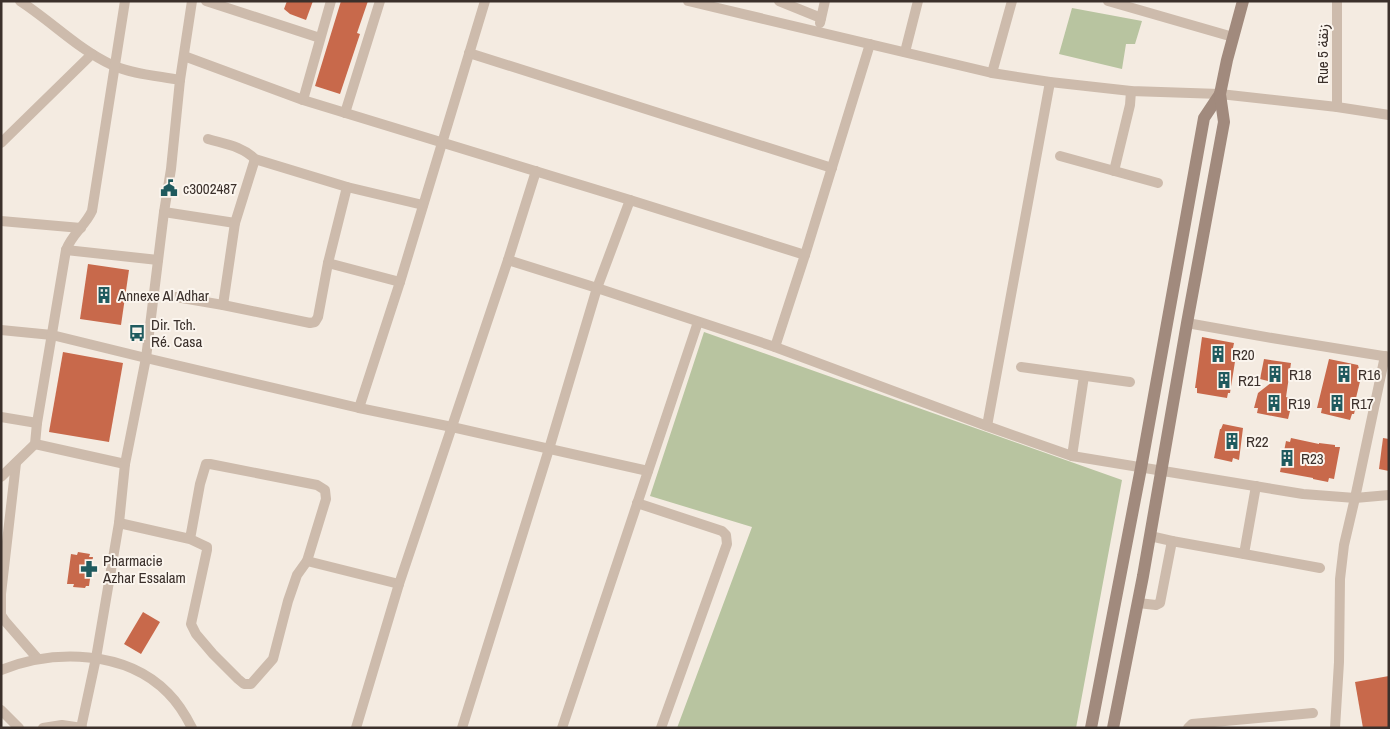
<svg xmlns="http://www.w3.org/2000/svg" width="1390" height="729" viewBox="0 0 1390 729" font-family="'Archivo Narrow',Vazirmatn,sans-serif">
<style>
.green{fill:#b8c4a0}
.building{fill:#c8694b}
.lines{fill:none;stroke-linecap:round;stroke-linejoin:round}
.street{stroke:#cdbbac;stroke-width:10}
.secondary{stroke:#a18a7d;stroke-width:12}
.labels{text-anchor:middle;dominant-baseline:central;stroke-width:4;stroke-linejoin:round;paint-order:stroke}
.street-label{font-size:15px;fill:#3b302b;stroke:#fbf5ee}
.poi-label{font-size:15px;fill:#3b302b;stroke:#fbf5ee;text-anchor:start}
</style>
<rect width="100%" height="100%" fill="#f4ebe1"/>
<!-- green -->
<g class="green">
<polygon points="1072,8 1142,21 1135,44 1126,44 1122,69 1059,54"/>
<polygon points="704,332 1122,480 1076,728 677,728 752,527 650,496"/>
</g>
<!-- building -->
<g class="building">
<polygon points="287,1 313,1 306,20 290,14 284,9"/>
<polygon points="341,1 368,1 357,33 360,34 340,94 315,86"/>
<polygon points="88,264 129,270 121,325 80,319"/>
<polygon points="1202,337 1234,343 1233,348 1237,349 1230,393 1228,393 1227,398 1197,393 1197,388 1195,388"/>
<polygon points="63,352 123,363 109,442 49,432"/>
<polygon points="1264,359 1291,363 1286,397 1293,399 1288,419 1257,413 1258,408 1254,408 1258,393 1272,382 1260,379"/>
<polygon points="1329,359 1358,365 1359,369 1363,369 1356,398 1358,398 1354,414 1352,414 1350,420 1321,413 1322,408 1317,408"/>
<polygon points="1223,424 1243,428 1239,460 1233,458 1232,462 1214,458 1220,429 1221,429"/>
<polygon points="1291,438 1319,444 1319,443 1335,445 1335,447 1340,447 1334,479 1329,478 1328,482 1313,479 1313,478 1280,472 1286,441 1290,442"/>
<polygon points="1383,438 1389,439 1389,471 1379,469"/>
<polygon points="78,552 90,554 89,557 93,557 89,586 86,586 85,588 73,587 74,584 67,584 71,554 77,555"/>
<polygon points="143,612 160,622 141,654 124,644"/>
<polygon points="1389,676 1389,728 1363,728 1355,682"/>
</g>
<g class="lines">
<!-- street -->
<g class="street">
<path d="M20,1C51,21 79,50 112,65C131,74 159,76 180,80"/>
<polyline points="206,1 320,38"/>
<polyline points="688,1 992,73 1050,82 1131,91 1220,94 1337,107 1389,115"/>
<polyline points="779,1 821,18"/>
<polyline points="1108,1 1233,37"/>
<polyline points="1337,1 1337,107"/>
<polyline points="820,23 825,1"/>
<polyline points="905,52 918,1"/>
<polyline points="469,53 832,168"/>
<polyline points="184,56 303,100 630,200 805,255"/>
<polyline points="992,73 1012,1"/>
<polyline points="303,100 331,1"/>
<polyline points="345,113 380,1"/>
<path d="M208,139C225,144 242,146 255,159L347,187L423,205"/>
<polyline points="1,143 92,54"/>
<polyline points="1060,156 1158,183"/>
<polyline points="1114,171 1130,105 1131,91"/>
<polyline points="164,212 235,223"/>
<polyline points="1,221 81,228"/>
<polyline points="66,250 158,260"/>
<polyline points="508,260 597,288 775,347 987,426 1072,456 1303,494 1355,498 1389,495"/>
<polyline points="328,263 400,282"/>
<polyline points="176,297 223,305 310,323 315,322 318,317 328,263 347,187"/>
<polyline points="223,305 235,223 255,159"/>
<polyline points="1187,323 1272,338 1389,357"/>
<polyline points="1,330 52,335 146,358 359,408 452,427 648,471"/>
<polyline points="775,347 805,255 870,44"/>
<polyline points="1021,367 1130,382"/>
<polyline points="359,408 400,282 485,1"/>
<polyline points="1,417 37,423"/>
<polyline points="987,426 1050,82"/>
<polyline points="35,444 125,464"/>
<polyline points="1072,456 1084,376"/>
<polyline points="16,463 1,594 1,615 5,621 38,659"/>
<path d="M1,477L35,444L37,423L66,250C72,234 85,226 92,211L125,1"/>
<polyline points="637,503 722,531 726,535 727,544 661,728"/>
<polyline points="119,523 190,539 207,547 207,550 191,624 196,634 213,654 238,679 244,684 251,684 273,659 288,601 297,575 307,561 326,499 325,490 317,485 210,464 206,464 200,484 190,539"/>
<polyline points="1150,536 1172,541"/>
<polyline points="1244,554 1320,568"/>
<polyline points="307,561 399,584"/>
<polyline points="1138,603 1156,605 1160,603 1172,541 1244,554 1256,486"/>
<path d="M1,670C54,649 126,650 168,693C178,703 186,716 192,728"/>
<polyline points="1,710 19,728"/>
<polyline points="43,728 62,725 82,728"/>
<polyline points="81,728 96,658 119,523 125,464 146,358 164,212 171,169 180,80 192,1"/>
<polyline points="356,728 399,584 508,260 536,171"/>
<polyline points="462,728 549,449 597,288 630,200"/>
<polyline points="562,728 698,322"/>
<polyline points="1188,728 1192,724 1313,713"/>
<polyline points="1335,728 1339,662 1340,579 1344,545 1355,498 1385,356"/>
</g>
<!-- secondary -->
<g class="secondary">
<polyline points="1091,728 1141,468 1204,118 1220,94"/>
<polyline points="1113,728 1143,576 1187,323 1224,122 1220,94 1227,60 1243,1"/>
</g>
</g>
<!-- icons -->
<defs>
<g id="civic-bare" transform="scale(1.35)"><path d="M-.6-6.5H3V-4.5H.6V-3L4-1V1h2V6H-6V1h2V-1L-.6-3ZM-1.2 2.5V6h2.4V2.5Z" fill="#1f5a5e" stroke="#fbf5ee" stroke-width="2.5" paint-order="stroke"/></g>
<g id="building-bare" transform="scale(1.35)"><path d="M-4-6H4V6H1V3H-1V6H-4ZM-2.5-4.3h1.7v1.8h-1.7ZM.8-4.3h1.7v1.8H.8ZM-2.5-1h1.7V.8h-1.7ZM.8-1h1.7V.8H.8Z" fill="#1f5a5e" stroke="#fbf5ee" stroke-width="2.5" paint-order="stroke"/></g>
<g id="bus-bare" transform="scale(1.35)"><path d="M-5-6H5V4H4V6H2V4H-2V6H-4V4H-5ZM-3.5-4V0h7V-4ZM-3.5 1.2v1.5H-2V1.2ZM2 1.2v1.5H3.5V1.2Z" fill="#1f5a5e" stroke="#fbf5ee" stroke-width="2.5" paint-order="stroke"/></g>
<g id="pharmacy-bare" transform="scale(1.35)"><path d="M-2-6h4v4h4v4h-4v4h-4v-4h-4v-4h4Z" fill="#1f5a5e" stroke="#fbf5ee" stroke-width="2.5" paint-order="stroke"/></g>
</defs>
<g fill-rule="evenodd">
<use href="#civic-bare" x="169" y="188"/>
<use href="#building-bare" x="104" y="295"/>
<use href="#bus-bare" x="137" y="333"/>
<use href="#building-bare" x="1218" y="354"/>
<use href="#building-bare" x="1275" y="374"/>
<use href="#building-bare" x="1344" y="374"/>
<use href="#building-bare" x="1224" y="380"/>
<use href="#building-bare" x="1274" y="403"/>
<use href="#building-bare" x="1337" y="403"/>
<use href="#building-bare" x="1232" y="441"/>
<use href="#building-bare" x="1287" y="458"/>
<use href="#pharmacy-bare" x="89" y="569"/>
</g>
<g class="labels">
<!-- street labels -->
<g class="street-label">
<text transform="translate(1322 54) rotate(-90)">Rue 5 زنقة</text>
</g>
<!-- poi labels -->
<g class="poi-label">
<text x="183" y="188">c3002487</text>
<text x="118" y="295">Annexe Al Adhar</text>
<text x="151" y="324">Dir. Tch.<tspan x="151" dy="17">Ré. Casa</tspan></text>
<text x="1232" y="354">R20</text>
<text x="1289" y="374">R18</text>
<text x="1358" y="374">R16</text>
<text x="1238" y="380">R21</text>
<text x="1288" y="403">R19</text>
<text x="1351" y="403">R17</text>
<text x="1246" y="441">R22</text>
<text x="1301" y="458">R23</text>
<text x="103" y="560">Pharmacie<tspan x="103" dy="17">Azhar Essalam</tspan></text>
</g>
</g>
<!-- border -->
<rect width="1390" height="729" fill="none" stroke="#3b302b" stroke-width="5"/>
</svg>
